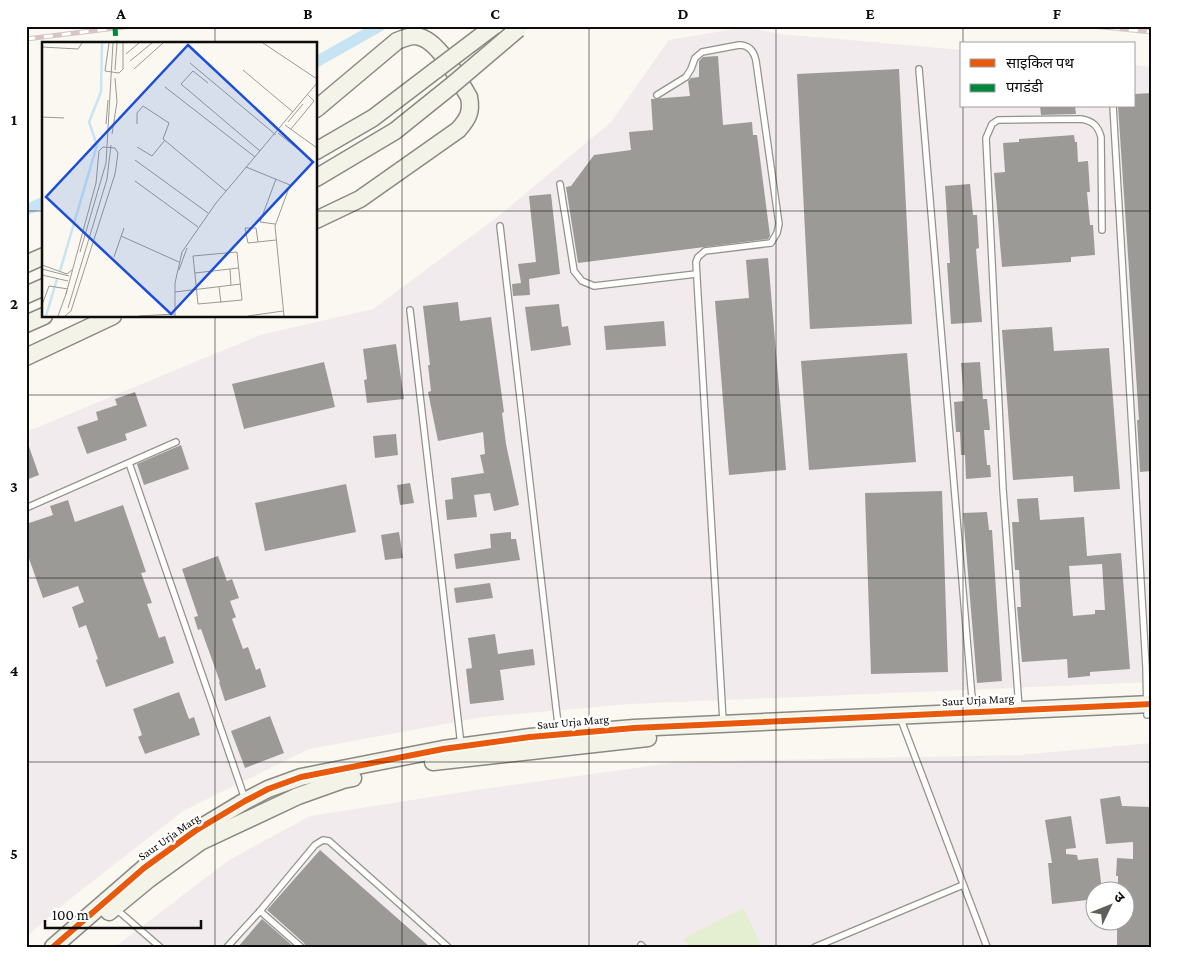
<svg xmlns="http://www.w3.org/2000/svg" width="1178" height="973" viewBox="0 0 1178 973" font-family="'Crimson Pro','Noto Sans Devanagari',serif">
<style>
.industrial{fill:#f1ebed;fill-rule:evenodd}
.green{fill:#e3efd0}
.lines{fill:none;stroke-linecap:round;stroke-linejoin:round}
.canal{stroke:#c6e4f4;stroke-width:11}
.building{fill:#9c9a96;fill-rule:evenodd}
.lane-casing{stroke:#93928f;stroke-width:8}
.secondary-casing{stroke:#8a8985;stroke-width:19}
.lane{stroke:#fefefd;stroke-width:5.5}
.secondary{stroke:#f4f3e8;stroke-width:16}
.rail-casing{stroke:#d6c5c4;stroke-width:5}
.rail{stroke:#fff;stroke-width:3;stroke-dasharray:9;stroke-linecap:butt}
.secondary-bridge-casing{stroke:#8a8985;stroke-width:19;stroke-linecap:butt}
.secondary-bridge{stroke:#f4f3e8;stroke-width:16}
.quiet{stroke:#00873e;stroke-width:5;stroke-dasharray:10 5;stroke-linecap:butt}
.cycleway-casing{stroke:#fff;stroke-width:9}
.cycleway{stroke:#e8590c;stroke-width:6}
.grid{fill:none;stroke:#0c0c0c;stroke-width:1;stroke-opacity:0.55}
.labels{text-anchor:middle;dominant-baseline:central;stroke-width:5;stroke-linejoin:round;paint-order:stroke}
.street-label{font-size:12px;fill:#0c0c0c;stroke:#fff}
.inset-river{fill:none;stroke:#c6e4f4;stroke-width:2.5}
.inset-road{fill:none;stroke:#9b9a95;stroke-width:1}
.view{fill:#1d4ed8;fill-opacity:0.15;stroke:#1d4ed8;stroke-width:2.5}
.inset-edge{fill:none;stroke:#0c0c0c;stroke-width:2.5}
.neatline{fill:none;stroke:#0c0c0c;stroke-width:2}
.grid-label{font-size:16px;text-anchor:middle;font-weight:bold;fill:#0c0c0c}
</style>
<rect width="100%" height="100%" fill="#faf8f0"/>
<!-- industrial -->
<g class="industrial">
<polygon points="746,27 781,34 962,50 962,106 1134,106 1134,65 1152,67 1152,682 630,704 483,717 309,749 183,811 70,899 26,937 26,432 260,335 373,309 500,215 611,122 669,40"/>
<path d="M1152,743V947H115L229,860L310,816L476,790L680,762L1020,755ZM1096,890H1126V920H1096Z"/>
</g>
<!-- green -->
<polygon class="green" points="743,908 762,947 689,947 684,938"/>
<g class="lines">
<!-- canal -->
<g class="canal">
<polyline points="316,62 380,26"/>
<polyline points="26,210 44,202"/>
</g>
</g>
<!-- building -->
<g class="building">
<polygon points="718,56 723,125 752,122 753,135 757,135 770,236 768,239 578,263 566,187 571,186 594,155 631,150 629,132 653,130 651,99 690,96 688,81 691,78 699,77 699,61 703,57"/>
<polygon points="899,69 912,324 810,329 797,74"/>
<polygon points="1152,93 1152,471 1140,472 1137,420 1139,420 1118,106 1134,106 1134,94"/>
<polygon points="1040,106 1075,106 1076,114 1041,115"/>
<polygon points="1074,135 1075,142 1077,142 1078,162 1088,161 1090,192 1087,192 1090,225 1093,225 1095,255 1071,257 1071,262 1002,267 994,173 1005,172 1003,143 1019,142 1019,139"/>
<polygon points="970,184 973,215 977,215 979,248 976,249 982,322 951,324 947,263 950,263 945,186"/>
<polygon points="551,194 560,274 529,279 530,295 513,296 512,284 521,283 518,264 536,262 529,196"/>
<polygon points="768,258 786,470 729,475 715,301 749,298 746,260"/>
<polygon points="458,302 460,321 491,317 504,412 502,413 506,444 519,505 494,511 490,493 474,495 477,517 447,520 445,500 453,499 451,478 484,473 480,455 485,454 483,432 438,441 428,392 431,391 428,365 430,365 423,306"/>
<polygon points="559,304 562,327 568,326 571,345 531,351 525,307"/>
<polygon points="664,321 666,346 606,350 604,326"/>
<polygon points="1052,327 1054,351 1109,348 1120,489 1074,492 1073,476 1013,480 1002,330"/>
<polygon points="396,344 404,399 367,403 364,380 367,379 363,349"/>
<polygon points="907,353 916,462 809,470 801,361"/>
<polygon points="324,362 335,407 244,429 232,384"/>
<polygon points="980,362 983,399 987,399 990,430 984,430 987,465 990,465 991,477 966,479 965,455 961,455 960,432 956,432 954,402 964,401 961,363"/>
<polygon points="135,392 147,426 125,434 127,440 87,454 77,427 98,420 96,412 117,405 115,399"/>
<polygon points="396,434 398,455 375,458 373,436"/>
<polygon points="27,441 39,475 26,480 26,442"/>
<polygon points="181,445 189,469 144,485 137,464"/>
<polygon points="410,483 414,503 400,505 397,485"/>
<polygon points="346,484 356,532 265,551 255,503"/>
<polygon points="942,491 948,672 871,674 865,493"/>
<path d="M1038,498L1040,520L1084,517L1087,556L1121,553L1130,669L1090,672V676L1068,678L1067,659L1022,662L1017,607H1021L1019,570H1015L1012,522H1019L1017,499ZM1102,564L1105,610H1095V614L1073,616L1069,566Z"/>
<polygon points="68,500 75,522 123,505 146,572 141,573 152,603 147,604 159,638 165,636 174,663 106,687 96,660 98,659 86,625 79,628 72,607 84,602 78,586 43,598 26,550 26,524 53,515 50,506"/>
<polygon points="987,512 989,530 992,530 1002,681 977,683 963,513"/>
<polygon points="399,532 403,558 385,560 381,535"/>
<polygon points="511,532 511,539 516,539 520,560 456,569 454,554 491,548 490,534"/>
<polygon points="218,556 227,581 232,579 239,598 230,601 236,617 232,619 243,649 248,647 256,670 260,668 266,687 225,701 219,682 220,682 201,629 198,630 194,617 198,616 182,569"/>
<polygon points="490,583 493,598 456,603 454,588"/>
<polygon points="495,634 498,654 533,649 535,665 500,670 504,700 470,704 466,669 472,668 468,638"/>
<polygon points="179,692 189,719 194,717 200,735 145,754 138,737 142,735 133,709"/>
<polygon points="270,716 284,753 245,768 231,731"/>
<polygon points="1120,796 1122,806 1152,807 1152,947 1117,947 1117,920 1126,920 1126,890 1118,890 1118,876 1116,876 1117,858 1133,859 1133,842 1106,844 1100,799"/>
<polygon points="1071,816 1076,848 1066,849 1066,854 1077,855 1078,860 1098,858 1102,890 1096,890 1096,899 1052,904 1048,863 1052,863 1045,820"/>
<polygon points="320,850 430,947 306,947 304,943 267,910"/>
<polygon points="262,919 294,947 238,947"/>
</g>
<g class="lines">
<!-- lane casing -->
<g class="lane-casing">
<g id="lane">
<polyline points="919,69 973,710"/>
<path d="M657,95L686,77L691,69L695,58L702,52L739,45C749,45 754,51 756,61L779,224L777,233L771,243L705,251L698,257L696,262L723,721"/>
<polyline points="1113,106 1146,667 1147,715"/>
<polyline points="560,184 574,271 582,281 594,286 696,274"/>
<polyline points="500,226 559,733"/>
<polyline points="410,310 461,745"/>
<polyline points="129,463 245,799"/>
<polyline points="26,508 176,442"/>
<path d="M1019,708L1003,489L986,138L992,124L998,120L1081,119C1093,121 1098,126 1101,137L1102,230"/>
<polyline points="900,717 987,947"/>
<polyline points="115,908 160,947"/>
<polyline points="260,911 301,947"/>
<polyline points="227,947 260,911 315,845 323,840 329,841 448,947"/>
<polyline points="640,947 641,945 643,947"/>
<polyline points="815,947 963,885"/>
</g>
</g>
<!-- secondary casing -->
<g class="secondary-casing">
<g id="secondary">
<path d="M316,109L397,41C402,39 407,37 413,36C437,35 458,79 469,97C472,112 468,119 458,130L360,199L316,220"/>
<polyline points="316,151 373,118 436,70"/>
<polyline points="316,178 395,131 451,86"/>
<polyline points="26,264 44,256"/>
<polyline points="26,295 44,287"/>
<polyline points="26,324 44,316"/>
<polyline points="26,357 113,316"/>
<polyline points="433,762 648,738"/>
<polyline points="109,912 149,879 200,842 298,796 343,780 353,778"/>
<polyline points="53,947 144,868 195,831 245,801 268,789 301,777 443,749 530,737 634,728 1152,704"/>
</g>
</g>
<!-- lane -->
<use href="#lane" class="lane"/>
<!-- secondary -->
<use href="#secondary" class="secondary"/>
<!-- rail casing -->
<g class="rail-casing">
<g id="rail">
<polyline points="1093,26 1152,32"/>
<polyline points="26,39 132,26"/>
</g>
</g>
<!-- rail -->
<use href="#rail" class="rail"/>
<!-- secondary-bridge casing -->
<g class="secondary-bridge-casing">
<g id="secondary-bridge">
<polyline points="436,70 494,26"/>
<polyline points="451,86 518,29"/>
</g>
</g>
<!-- secondary-bridge -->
<use href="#secondary-bridge" class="secondary-bridge"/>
<!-- quiet -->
<polyline class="quiet" points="115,26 116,44"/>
<!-- cycleway casing -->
<g class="cycleway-casing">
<polyline id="cycleway" points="53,947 144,868 195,831 245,801 268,789 301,777 443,749 530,737 634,728 1152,704"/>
</g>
<!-- cycleway -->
<use href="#cycleway" class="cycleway"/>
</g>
<!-- grid -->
<path class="grid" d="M215,26V44M402,26V947M589,26V947M776,26V947M963,26V44M963,106V947M26,211H44M316,211H1152M215,316V947M26,395H1152M26,578H1152M26,762H1152"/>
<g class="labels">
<!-- street labels -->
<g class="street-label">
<text transform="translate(978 700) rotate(-3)">Saur Urja Marg</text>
<text transform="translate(573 722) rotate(-5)">Saur Urja Marg</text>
<text transform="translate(169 837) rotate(-35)">Saur Urja Marg</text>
</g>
</g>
<!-- overview -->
<g transform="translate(42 42)">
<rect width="275" height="275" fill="#faf8f0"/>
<path class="inset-river" d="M18,229L55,103L47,80L59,50L60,1M4,274L15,237"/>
<path class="inset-road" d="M67,1L63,29L77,31L81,27V1M221,1L275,37M0,5L36,7L40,1M84,12L97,1M88,19L110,1M148,21L234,93M92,27L121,1M73,28L75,1M201,28L251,70M166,41L151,29L139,42L218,109M123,45L213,115M0,75L22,76M246,80L261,62M64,82L66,58M95,82V71L101,64L127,81L121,97L184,149M243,83L275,106M249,87L272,59L266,53M236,91L266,115M70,92L75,60L73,36M95,105L110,114L123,98M93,118L166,171M204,125L248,143L233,184L242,274M93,139L156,185M233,182L218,180L234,137M79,194L137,220M216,200L214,186H203L206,201L234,198M38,210L64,121L71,1M195,210L200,258L156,262L151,214ZM72,215L82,186M0,223L25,232L30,228M0,227L27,234M188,227L189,243M137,228L145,206M153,231L197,226M0,233L26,239M177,245L179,261M133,250L199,242M0,263L7,244L26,247M26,266L65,137L69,103M16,274L25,249M23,274L29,269L73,132L76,111L73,106L61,105L57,109L54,141L24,252M97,274L133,272M133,274V241L140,210L174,161L275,41M206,274L241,269"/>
<path class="view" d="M146,3L271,120L129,272L4,155Z"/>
<rect width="275" height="275" class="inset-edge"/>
</g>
<!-- border -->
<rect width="1178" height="973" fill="none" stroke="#ffffff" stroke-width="55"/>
<!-- legend -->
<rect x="960" y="42" width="175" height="65" fill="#ffffff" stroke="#9e9e9e"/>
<rect x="970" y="59" width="25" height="8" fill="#e8590c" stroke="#9e9e9e"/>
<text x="1006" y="68" font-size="15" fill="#0c0c0c">साइकिल पथ</text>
<rect x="970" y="84" width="25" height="8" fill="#00873e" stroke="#9e9e9e"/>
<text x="1006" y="92" font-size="15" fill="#0c0c0c">पगडंडी</text>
<!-- north arrow -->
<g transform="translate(1110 906) rotate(47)"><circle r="24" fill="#ffffff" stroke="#9e9e9e"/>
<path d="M0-4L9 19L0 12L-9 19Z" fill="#5f5f5c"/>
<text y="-8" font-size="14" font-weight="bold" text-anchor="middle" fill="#0c0c0c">उ</text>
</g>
<!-- scale -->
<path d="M45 920v8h156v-8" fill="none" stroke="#0c0c0c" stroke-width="2.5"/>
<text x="52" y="920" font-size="15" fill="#0c0c0c" stroke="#ffffff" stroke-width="4" paint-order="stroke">100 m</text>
<rect x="28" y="28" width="1122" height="918" class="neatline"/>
<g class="grid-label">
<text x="121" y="19">A</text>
<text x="308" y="19">B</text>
<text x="495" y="19">C</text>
<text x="683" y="19">D</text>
<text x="870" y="19">E</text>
<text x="1057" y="19">F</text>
<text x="14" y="125">1</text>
<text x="14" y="309">2</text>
<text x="14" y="492">3</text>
<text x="14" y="676">4</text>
<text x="14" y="859">5</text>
</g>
</svg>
